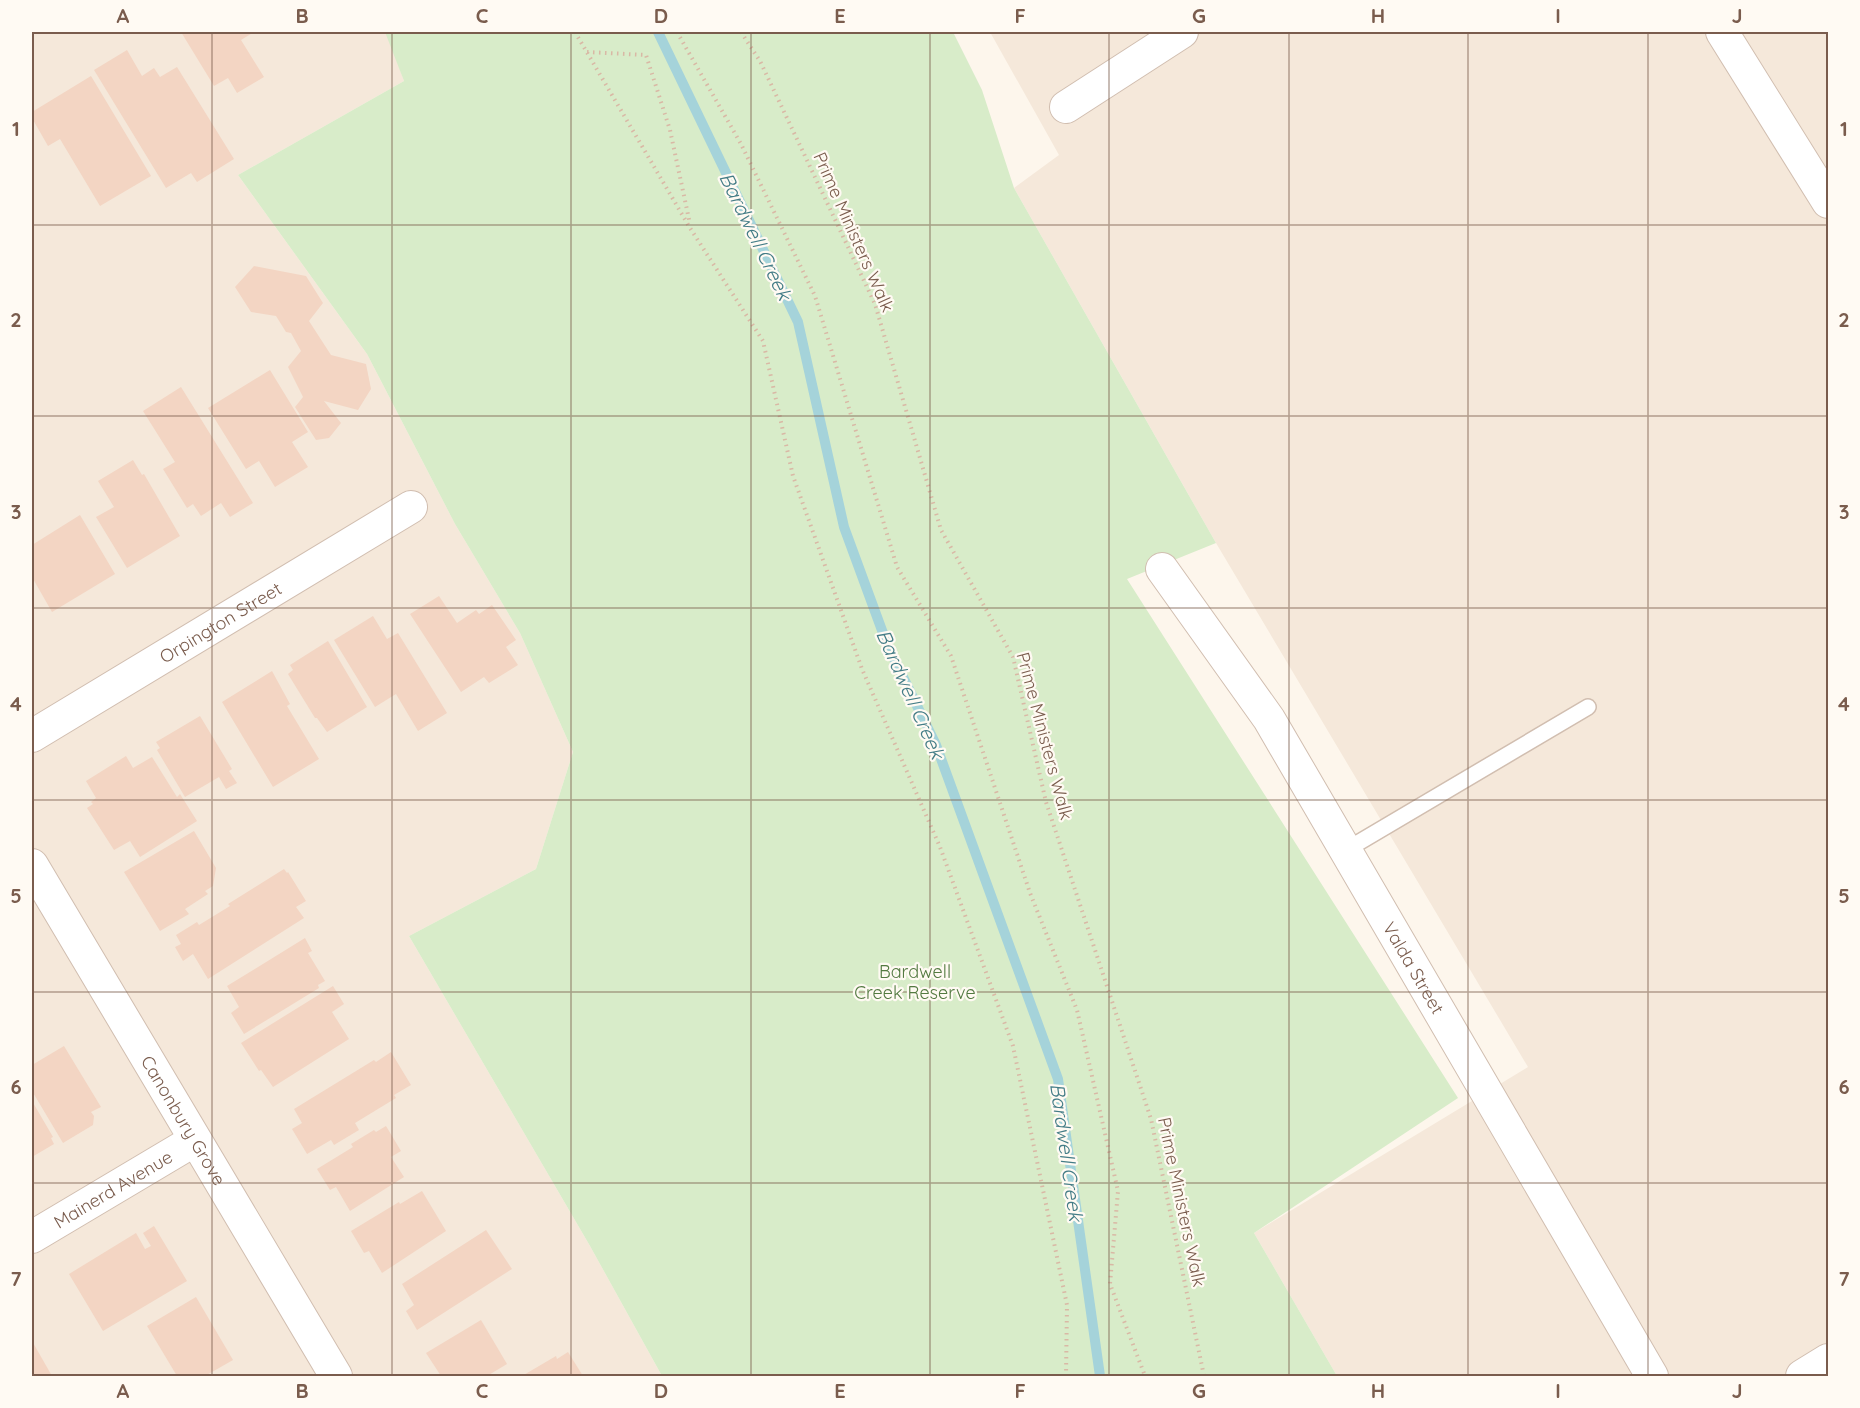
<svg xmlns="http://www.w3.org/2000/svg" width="1860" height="1408" viewBox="0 0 1860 1408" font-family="Quicksand,sans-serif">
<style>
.residential{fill:#f5e8da}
.green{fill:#d8ecc9}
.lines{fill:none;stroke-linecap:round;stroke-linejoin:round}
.stream{stroke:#a5d3da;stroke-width:10}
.building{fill:#f3d5c3}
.service-casing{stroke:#d1beb0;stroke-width:18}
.minor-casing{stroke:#d1beb0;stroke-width:34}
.path{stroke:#d9b8a5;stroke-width:4;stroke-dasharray:1.5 4.5;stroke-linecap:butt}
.service{stroke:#fff;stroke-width:15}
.minor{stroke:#fff;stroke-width:32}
.grid{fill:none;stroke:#7a5c4d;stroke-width:1.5;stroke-opacity:0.55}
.labels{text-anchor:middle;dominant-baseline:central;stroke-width:4.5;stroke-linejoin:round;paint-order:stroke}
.street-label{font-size:18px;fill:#7a5c4d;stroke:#fffaf3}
.park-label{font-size:18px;fill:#537a41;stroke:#fffaf3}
.water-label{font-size:20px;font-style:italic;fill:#437c86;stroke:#fffaf3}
.neatline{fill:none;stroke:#7a5c4d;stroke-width:2}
.grid-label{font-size:20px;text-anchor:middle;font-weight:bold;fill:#7a5c4d}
</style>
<rect width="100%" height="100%" fill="#fdf6ec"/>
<!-- residential -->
<g class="residential">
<polygon points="32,32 387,32 404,81 238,175 367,354 455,524 520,633 573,752 536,869 409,936 590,1246 662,1376 32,1376"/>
<polygon points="990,32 1828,32 1828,1376 1337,1376 1254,1233 1528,1067 1216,543 1014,188 1059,155"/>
</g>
<!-- green -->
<polygon class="green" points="385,32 953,32 982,90 1014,188 1216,543 1127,579 1458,1098 1254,1233 1337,1376 662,1376 590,1246 409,936 536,869 573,752 520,633 455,524 367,354 238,175 404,81"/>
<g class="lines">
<!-- stream -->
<polyline class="stream" points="658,32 798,322 844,527 887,644 936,745 1058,1079 1100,1376"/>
</g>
<!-- building -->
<g class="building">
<polygon points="181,32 254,32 241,40 264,77 237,93 228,78 214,86"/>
<polygon points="127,50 142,76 154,68 160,77 177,67 234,159 197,182 191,173 166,188 94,70"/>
<polygon points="91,76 151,176 100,206 60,139 48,146 32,118 32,112"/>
<polygon points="254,266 306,276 323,303 309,321 331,355 366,364 371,389 358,410 324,401 341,423 329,438 316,440 295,407 303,397 288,367 301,351 291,333 286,332 276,316 251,312 235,287"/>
<polygon points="270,370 308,432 292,442 308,467 275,487 259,461 246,469 208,408"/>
<polygon points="181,387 253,503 230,517 221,503 201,516 193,504 187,508 163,469 175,462 143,411"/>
<polygon points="133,460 142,475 144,474 180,536 127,568 96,517 114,507 98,481"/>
<polygon points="80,515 115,574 52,612 32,577 32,545"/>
<polygon points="439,596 457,623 476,610 479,614 492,605 516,640 506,647 518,665 489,683 484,677 461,692 410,614"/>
<polygon points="373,616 387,639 398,633 447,713 418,731 396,694 375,707 334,640"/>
<polygon points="328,641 367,707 327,732 317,718 315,718 288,674 293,670 290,665"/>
<polygon points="272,671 290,704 287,706 319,759 273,787 222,702"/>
<polygon points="200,716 232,769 229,771 237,783 226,789 219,777 185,797 157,750 160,748 156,742"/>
<polygon points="126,756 133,768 152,757 177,797 180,794 197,821 140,857 130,841 114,850 87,808 93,804 91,802 96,798 86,781"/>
<polygon points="194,831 216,868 213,886 205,891 208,894 185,909 189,914 160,931 124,872"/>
<polygon points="284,869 287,873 288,872 306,901 296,907 304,918 208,979 193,954 183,961 175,947 181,944 176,935 197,922 199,925 230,906 228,904"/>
<polygon points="305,938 312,951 308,953 325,981 318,985 319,988 244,1034 231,1013 239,1007 227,986"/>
<polygon points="333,986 344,1004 332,1012 349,1039 273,1087 261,1070 259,1071 241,1043"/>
<polygon points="64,1046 101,1107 91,1112 94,1116 93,1125 63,1143 32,1091 32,1065"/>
<polygon points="391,1052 411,1085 394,1095 396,1098 355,1123 359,1130 334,1145 331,1140 307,1154 292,1129 302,1123 294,1109 374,1060 376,1062"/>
<polygon points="32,1101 53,1137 51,1138 54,1144 32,1157"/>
<polygon points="386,1126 401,1151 391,1157 404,1177 350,1211 336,1187 330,1190 317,1169 353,1147 351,1144 374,1130 376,1132"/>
<polygon points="422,1191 446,1231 382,1273 369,1251 364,1253 351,1231 399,1202 400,1204"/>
<polygon points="154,1226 187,1281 103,1331 69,1274 136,1233 145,1249 151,1246 143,1233"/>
<polygon points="486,1230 512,1269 417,1330 406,1311 414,1305 402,1284"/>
<polygon points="196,1297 233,1360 205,1376 177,1376 147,1326"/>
<polygon points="481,1320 507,1364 487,1376 441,1376 426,1353"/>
<polygon points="32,1341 52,1376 32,1376"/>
<polygon points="568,1352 583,1376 522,1376 556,1356 557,1359"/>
</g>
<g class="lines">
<!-- service casing -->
<g class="service-casing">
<polyline id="service" points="1346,850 1588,707"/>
</g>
<!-- minor casing -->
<g class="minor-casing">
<g id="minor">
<polyline points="1722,32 1828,202"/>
<polyline points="1066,107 1182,32"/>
<path id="s1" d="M1162,569L1269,719L1652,1376"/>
<path id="s2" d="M32,736L411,507"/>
<path id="s3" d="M32,865L336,1376"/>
<path id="s4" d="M32,1237L195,1140"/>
<polyline points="1802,1376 1828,1360"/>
</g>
</g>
<!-- path -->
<g class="path">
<polyline points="575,32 690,228 763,341 793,476 862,669 940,847 1013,1046 1067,1305 1066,1376"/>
<polyline points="677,32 741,144 815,296 897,567 951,656 1030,893 1077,1010 1118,1191 1110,1284 1145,1376"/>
<polyline points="741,32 760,61 875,304 941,530 1013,657 1046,802 1151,1119 1204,1376"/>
<polyline points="587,52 646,55 670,130 690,224"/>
</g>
<!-- service -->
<use href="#service" class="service"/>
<!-- minor -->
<use href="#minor" class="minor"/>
</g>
<!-- grid -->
<path class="grid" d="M212,32V1376M392,32V1376M571,32V1376M751,32V1376M930,32V1376M1109,32V1376M1289,32V1376M1468,32V1376M1648,32V1376M32,225H1828M32,416H1828M32,608H1828M32,800H1828M32,992H1828M32,1183H1828"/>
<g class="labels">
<!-- street labels -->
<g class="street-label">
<text transform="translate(854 232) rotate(66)">Prime Ministers Walk</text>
<text stroke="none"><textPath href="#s2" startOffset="220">Orpington Street</textPath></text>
<text transform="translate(1045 736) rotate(75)">Prime Ministers Walk</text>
<text stroke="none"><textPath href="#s1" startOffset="472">Valda Street</textPath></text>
<text stroke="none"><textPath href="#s3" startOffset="297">Canonbury Grove</textPath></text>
<text stroke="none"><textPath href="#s4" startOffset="94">Mainerd Avenue</textPath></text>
<text transform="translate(1182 1202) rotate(78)">Prime Ministers Walk</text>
</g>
<!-- park labels -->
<g class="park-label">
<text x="915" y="971">Bardwell<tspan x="915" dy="21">Creek Reserve</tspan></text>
</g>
<!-- water labels -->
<g class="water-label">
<text transform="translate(756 236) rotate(64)">Bardwell Creek</text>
<text transform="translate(911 694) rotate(66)">Bardwell Creek</text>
<text transform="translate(1067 1152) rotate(82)">Bardwell Creek</text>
</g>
</g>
<!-- border -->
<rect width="1860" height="1408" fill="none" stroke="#fffaf3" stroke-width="66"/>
<rect x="33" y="33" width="1794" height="1342" class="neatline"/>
<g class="grid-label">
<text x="123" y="23">A</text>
<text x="302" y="23">B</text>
<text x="482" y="23">C</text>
<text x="661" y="23">D</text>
<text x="840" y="23">E</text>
<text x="1020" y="23">F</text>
<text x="1199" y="23">G</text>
<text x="1378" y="23">H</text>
<text x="1558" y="23">I</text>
<text x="1737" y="23">J</text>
<text x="16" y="136">1</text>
<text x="1844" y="136">1</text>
<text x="16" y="327">2</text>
<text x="1844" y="327">2</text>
<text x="16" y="519">3</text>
<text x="1844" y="519">3</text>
<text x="16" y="711">4</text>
<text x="1844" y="711">4</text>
<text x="16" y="903">5</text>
<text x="1844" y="903">5</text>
<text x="16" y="1094">6</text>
<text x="1844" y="1094">6</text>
<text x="16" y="1286">7</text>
<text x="1844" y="1286">7</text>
<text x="123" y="1398">A</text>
<text x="302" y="1398">B</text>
<text x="482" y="1398">C</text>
<text x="661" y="1398">D</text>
<text x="840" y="1398">E</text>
<text x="1020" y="1398">F</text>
<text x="1199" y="1398">G</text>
<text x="1378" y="1398">H</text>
<text x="1558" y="1398">I</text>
<text x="1737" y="1398">J</text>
</g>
</svg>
